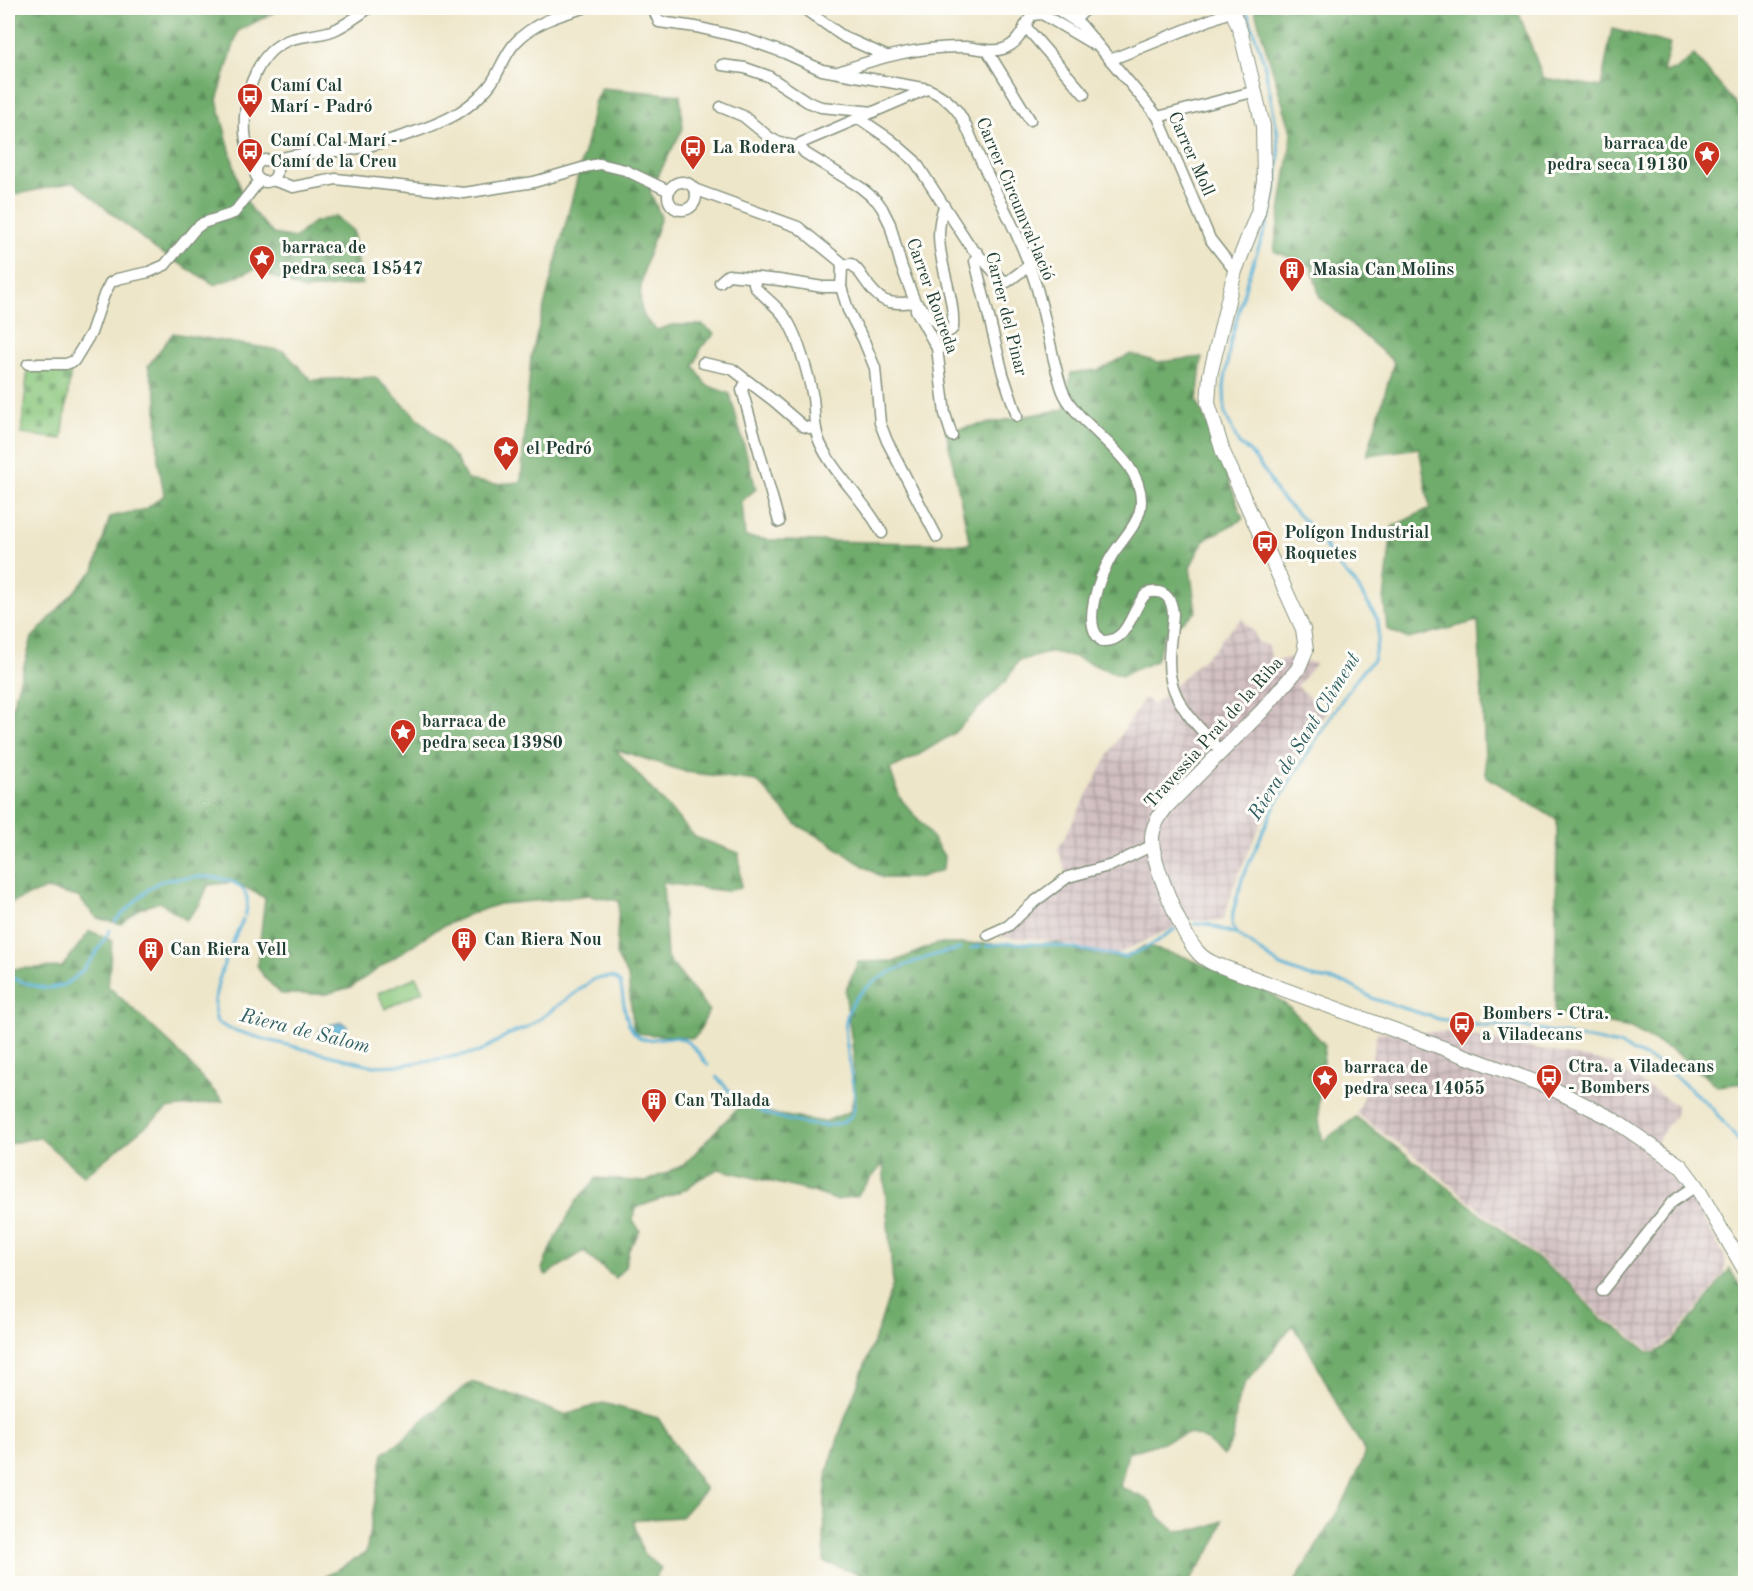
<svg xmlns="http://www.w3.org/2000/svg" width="1753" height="1591" viewBox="0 0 1753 1591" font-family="'Old Standard TT',serif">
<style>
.industrial{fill:url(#industrial-grid)}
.forest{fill:url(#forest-firs);stroke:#477450;stroke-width:1.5}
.cemetery{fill:url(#cemetery-stones);stroke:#548258;stroke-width:1.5}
.garden{fill:#8ac77d;stroke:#548258;stroke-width:1.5}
.water{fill:url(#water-rules);stroke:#3c7886;stroke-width:1.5}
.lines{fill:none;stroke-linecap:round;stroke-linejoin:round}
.stream{stroke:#5ab2d7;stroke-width:3}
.street-casing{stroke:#86927e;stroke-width:13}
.secondary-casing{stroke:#86927e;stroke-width:16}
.street{stroke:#fff;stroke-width:10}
.secondary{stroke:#fff;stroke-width:14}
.labels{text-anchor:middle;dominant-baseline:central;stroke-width:6;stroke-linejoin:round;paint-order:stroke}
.poi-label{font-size:18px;font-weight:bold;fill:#1f3d34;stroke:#fdfcf7;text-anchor:start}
.street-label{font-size:18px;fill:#1f3d34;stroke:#fdfcf7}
.water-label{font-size:20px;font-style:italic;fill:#316065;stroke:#fdfcf7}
</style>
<defs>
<pattern id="industrial-grid" width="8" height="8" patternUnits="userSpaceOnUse" patternTransform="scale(1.5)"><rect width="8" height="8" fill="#d2bfc1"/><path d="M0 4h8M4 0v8" fill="none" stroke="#aa9c9e"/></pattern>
<pattern id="forest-firs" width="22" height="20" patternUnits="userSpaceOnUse" patternTransform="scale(1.5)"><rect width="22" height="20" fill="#6fac6c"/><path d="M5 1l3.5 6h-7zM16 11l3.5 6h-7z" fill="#5b8d5a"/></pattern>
<pattern id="cemetery-stones" width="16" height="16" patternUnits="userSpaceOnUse" patternTransform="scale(1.5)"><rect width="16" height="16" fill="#8ac77d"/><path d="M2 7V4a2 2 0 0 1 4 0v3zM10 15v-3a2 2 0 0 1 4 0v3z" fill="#70a367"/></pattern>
<pattern id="water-rules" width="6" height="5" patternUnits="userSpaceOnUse" patternTransform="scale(1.5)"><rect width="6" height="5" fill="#5ab2d7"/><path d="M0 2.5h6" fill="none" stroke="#4a92af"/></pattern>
</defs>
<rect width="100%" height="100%" fill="#fdfcf7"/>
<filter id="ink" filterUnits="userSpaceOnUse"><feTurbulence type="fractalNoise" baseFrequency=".0167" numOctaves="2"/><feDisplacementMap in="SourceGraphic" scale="12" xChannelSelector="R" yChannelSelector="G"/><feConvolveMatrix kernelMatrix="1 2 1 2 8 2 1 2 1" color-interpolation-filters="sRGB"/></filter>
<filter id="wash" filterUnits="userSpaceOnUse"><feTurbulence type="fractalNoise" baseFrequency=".008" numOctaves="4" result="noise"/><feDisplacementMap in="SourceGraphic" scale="24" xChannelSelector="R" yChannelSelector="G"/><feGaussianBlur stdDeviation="1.35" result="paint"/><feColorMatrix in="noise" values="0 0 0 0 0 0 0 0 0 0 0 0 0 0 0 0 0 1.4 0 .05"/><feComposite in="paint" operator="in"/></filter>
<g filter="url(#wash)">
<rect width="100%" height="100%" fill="#eee6c9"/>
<!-- industrial -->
<g class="industrial">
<polygon points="1242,619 1254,633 1258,642 1269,646 1272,661 1295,657 1315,664 1297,686 1326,712 1270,803 1234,885 1224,919 1219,921 1189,920 1115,955 1039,939 999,937 1069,879 1058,849 1114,745 1144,698 1153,705 1219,644 1222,637"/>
<polygon points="1377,1032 1451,1032 1611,1063 1676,1105 1675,1115 1647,1155 1663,1166 1694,1201 1726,1259 1724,1274 1674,1337 1655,1351 1649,1350 1620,1327 1603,1318 1571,1284 1414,1155 1357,1114 1367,1084"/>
</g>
<!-- forest -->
<g class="forest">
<polygon points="8,8 282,8 238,31 217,100 240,189 251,209 273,234 295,238 312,223 335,216 353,231 362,284 304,290 255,269 215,285 155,249 74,182 8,196"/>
<polygon points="1254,8 1517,8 1543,78 1601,87 1612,29 1670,44 1663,72 1676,70 1694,55 1745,115 1745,1083 1717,1086 1678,1054 1631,1028 1555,1014 1557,820 1486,776 1478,621 1408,639 1387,629 1384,601 1392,527 1430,508 1419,448 1367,455 1394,362 1320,297 1311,266 1274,251 1292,135"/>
<path d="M601,88L680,95L683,128L650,191L661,217C653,241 632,292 644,316C646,321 653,326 657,330L672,325H703L715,334L702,346L694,366L706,385L730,394L756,489L742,501L745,537L773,540L970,544L946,431L1064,409L1071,373L1098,370L1131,354L1157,362L1202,357L1197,401L1210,430L1243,519L1204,540L1190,567L1196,612L1164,635L1156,661L1121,676L1075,657L1052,652L1018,661L1006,681L953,734L915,757L890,769L900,798L925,827L944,856L943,870L917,878H883L854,860L826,840L797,825L757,781L686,772L615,749L695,837L739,853L741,888L726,891L663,883L667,958L709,1010L698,1034L693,1038L634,1033L628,977L616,955L619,901L589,895L548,900L499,904L470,914L435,930L351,987L326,994H281L264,977L257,965L265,898L235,882L208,885L200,904L186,920L160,902L141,908L121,924L97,918L78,897L46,889L8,904V744L11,740L12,707L32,638L94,570L110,517L146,509L164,495L158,460L157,398L148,366L173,333L284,351L311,380L375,377L427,427L456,459L467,480L494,484L521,482L531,357L588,137L594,103Z"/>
<polygon points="90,931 112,940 108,986 174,1047 223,1101 167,1109 84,1176 39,1137 8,1144 8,969 62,967"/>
<path d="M1057,943C1075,950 1104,959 1122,957C1130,956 1137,950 1144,946L1185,957L1274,995L1296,1014L1325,1045C1321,1078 1314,1108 1323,1141L1356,1117L1426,1170L1570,1285L1602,1320L1619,1329L1648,1352L1655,1353L1673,1342L1730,1269L1745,1295V1583H1294L1346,1498L1365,1455C1363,1443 1353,1433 1347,1423C1328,1390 1315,1355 1292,1325L1268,1357L1246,1382L1237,1403L1233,1440L1223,1456C1212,1445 1204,1435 1187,1434L1128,1453L1120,1487L1150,1501L1158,1516L1175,1531L1200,1529L1223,1521L1215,1544L1188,1583H886L824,1562L825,1497L828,1470L841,1429L878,1330L893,1283L883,1164L856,1196L836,1200L813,1192L718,1169L699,1179L686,1189L636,1208L633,1220L640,1231L629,1249L625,1267L615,1278L594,1261L584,1251L546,1275L542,1269L552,1245L577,1200L597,1178L645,1182L684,1165L723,1123L742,1104L778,1115L824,1122L851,1111L854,1092L853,1051L845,991L858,962L896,961L936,944Z"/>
<polygon points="471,1382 519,1397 564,1415 603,1403 658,1418 705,1490 681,1517 633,1520 643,1553 661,1568 652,1583 314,1583 366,1553 383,1454 405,1438 426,1417"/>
</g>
<!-- cemetery -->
<polygon class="cemetery" points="28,367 71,369 62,439 21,434"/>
<!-- garden -->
<polygon class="garden" points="416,977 423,991 385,1009 378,993"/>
<!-- water -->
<polygon class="water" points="342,1022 347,1026 346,1036 343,1039 322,1035 319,1032 322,1027"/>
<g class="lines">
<!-- stream -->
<g class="stream">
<polyline points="1246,8 1264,62 1277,130 1279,154 1277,181 1270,216 1248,277 1230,344 1224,387 1225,413 1239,444 1249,451 1266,473 1278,495 1319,535 1333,560 1355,583 1378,620 1378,639 1373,660 1359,675 1327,722 1273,809 1242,879 1233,912 1232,926 1237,934 1279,965 1307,976 1346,983 1374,999 1439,1019 1483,1026 1521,1026 1619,1045 1662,1065 1711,1107 1746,1150"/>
<path d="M243,920C231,944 207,997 217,1022L227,1028L267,1040L374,1066L402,1065L480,1052L507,1035L526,1028L540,1019L594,979L611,977L616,979L620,983C624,996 623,1011 629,1024C641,1053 663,1031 682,1039C693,1043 700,1056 708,1065"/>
<path d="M115,921C128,910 143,892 157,883C165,879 176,879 184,878C209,875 259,876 245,915"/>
<polyline points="1194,924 1207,924 1235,934"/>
<polyline points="986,946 1010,943 1046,944 1125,957 1150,946 1175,929"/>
<polyline points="971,948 980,946"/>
<path d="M8,976C18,980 29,985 40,987C74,995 95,955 110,930"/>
<path d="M717,1077C725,1088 739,1100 751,1107C771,1117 841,1140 853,1112C858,1098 851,1081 850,1067C848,1048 841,1026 850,1008C864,976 927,955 960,949"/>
</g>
</g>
</g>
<g filter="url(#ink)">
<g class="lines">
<!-- street casing -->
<g class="street-casing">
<g id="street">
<path d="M653,8L659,22L696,27L743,38L785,53L822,70L928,89C965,105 966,130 982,163C1000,201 1021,238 1034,279C1046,315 1050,353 1062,389C1076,428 1142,454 1141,502C1141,523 1121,540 1111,557C1100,576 1080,625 1102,641C1130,643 1131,607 1147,593C1164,588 1172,598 1173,614C1172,635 1166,659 1171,680C1177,708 1203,732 1222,752"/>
<polyline points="803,8 844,37 886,56"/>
<polyline points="1055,8 1081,25 1158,117 1210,239 1235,271"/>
<polyline points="1075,20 1087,8"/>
<polyline points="1025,26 1084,94"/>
<polyline points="987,50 1030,120"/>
<polyline points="1110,60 1232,11"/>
<polyline points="722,65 745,68 768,76 808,102 821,107 874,112"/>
<path d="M838,72C880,57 921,46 965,47C980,48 997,55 1011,45C1021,39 1025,24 1032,15L1042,14L1093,44"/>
<polyline points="927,89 801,143 800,147 805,153 860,187 877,201 882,208 890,224 901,265 915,302 916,310 937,348 945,414 952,436"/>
<polyline points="721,107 743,116 770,138 780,143 800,147"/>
<polyline points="1158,117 1256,91"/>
<polyline points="860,119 891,140 915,161 970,246 1000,278 1007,282 1030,265"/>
<circle cx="266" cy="171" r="11"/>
<path d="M272,161C298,152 325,153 353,149C378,145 436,127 458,113C470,106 487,91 494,79C501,67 506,53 515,43C533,23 559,15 584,8"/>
<path d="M257,164C245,152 244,132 245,116C247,87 259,51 289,40C303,35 319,36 334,30C346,25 358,16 369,8"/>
<polyline points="272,180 293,187 336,179 464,193 534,182 589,166 600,164 625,170 669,191"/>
<circle cx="682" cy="196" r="14"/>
<polyline points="694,189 798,227 841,262 842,268 841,287 848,310 864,341 875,368 880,423 887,441 937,537"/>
<polyline points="978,253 975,261 1003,374 1017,416"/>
<path d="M842,266L851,264C857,268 860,273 864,279C880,303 887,305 915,302L945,330L950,331L953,328C956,289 928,248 944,207"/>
<path d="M758,278L754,283L755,287C764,297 776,305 784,316C797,332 809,377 813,398C815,413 813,428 820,443C835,476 865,500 882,533"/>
<polyline points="720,282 728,275 779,280 823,287 841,287"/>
<polyline points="703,363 732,369 774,401 803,426 816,430"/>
<polyline points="28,364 66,364 74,361 91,333 104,295 110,283 117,279 149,272 165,265 195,229 203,223 234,213 260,180"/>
<polyline points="750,383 745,384 742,390 779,522"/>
<polyline points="988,935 1008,926 1034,902 1068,877 1112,865 1153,845"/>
<polyline points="1602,1291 1672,1202 1696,1186"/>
</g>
</g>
<!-- secondary casing -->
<g class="secondary-casing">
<path id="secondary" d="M1231,8L1240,30L1263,126L1264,181L1258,212L1235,271L1210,375L1208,403L1223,452L1303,629L1306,650L1298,669L1262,711L1166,807C1159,816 1153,825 1152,837C1151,860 1181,932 1196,950C1201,957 1208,961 1215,964L1549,1087L1611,1118L1681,1166L1696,1186L1746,1272"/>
</g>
<!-- street -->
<use href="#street" class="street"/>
<!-- secondary -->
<use href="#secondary" class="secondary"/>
</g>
</g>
<!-- icons -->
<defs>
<g id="bus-pin" transform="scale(1.35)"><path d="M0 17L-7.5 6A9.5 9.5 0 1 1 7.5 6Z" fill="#c8321e" stroke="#fdfcf7"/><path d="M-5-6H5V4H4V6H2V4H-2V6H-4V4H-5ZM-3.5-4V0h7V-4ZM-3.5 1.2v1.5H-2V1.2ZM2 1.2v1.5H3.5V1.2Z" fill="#fff"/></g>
<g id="sight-pin" transform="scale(1.35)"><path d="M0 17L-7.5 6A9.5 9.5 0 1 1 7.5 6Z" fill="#c8321e" stroke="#fdfcf7"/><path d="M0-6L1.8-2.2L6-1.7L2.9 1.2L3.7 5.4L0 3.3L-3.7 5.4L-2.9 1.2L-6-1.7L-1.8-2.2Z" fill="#fff"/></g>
<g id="building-pin" transform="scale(1.35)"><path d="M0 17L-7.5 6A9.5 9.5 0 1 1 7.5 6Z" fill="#c8321e" stroke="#fdfcf7"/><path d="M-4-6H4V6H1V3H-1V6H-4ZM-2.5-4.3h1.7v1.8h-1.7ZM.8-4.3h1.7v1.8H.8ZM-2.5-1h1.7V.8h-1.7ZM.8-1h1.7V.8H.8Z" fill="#fff"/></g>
</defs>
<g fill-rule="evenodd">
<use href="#bus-pin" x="250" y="96"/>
<use href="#bus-pin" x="693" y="148"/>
<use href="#bus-pin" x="250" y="151"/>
<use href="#sight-pin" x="1707" y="154"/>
<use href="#sight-pin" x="262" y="258"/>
<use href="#building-pin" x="1292" y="270"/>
<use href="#sight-pin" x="506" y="449"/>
<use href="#bus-pin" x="1265" y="543"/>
<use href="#sight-pin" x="403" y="732"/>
<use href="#building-pin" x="464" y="940"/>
<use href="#building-pin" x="151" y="950"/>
<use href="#bus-pin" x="1462" y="1024"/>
<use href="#bus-pin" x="1549" y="1077"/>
<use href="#sight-pin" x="1325" y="1078"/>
<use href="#building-pin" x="654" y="1101"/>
</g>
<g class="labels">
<!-- poi labels -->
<g class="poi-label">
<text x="270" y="86">Camí Cal<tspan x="270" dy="21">Marí - Padró</tspan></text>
<text x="270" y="141">Camí Cal Marí -<tspan x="270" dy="21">Camí de la Creu</tspan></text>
<text x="1688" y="144" text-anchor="end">barraca de<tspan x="1688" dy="21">pedra seca 19130</tspan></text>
<text x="712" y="148">La Rodera</text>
<text x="282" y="248">barraca de<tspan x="282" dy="21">pedra seca 18547</tspan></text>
<text x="1312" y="270">Masia Can Molins</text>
<text x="526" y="449">el Pedró</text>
<text x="1284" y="533">Polígon Industrial<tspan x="1284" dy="21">Roquetes</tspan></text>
<text x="422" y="722">barraca de<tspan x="422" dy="21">pedra seca 13980</tspan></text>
<text x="484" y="940">Can Riera Nou</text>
<text x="170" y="950">Can Riera Vell</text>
<text x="1482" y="1014">Bombers - Ctra.<tspan x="1482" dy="21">a Viladecans</tspan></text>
<text x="1568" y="1067">Ctra. a Viladecans<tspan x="1568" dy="21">- Bombers</tspan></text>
<text x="1344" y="1068">barraca de<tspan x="1344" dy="21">pedra seca 14055</tspan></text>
<text x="674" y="1101">Can Tallada</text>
</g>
<!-- street labels -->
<g class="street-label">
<text transform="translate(1191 154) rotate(66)">Carrer Moll</text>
<text transform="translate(1015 199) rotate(67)">Carrer Circumval·lació</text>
<text transform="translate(932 296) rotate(70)">Carrer Roureda</text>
<text transform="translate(1006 314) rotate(76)">Carrer del Pinar</text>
<text transform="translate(1214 733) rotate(-48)">Travessia Prat de la Riba</text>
</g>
<!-- water labels -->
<g class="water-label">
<text transform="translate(1305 737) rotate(-58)">Riera de Sant Climent</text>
<text transform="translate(305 1032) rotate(14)">Riera de Salom</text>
</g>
</g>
<!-- margin -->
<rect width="1753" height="1591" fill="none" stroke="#fdfcf7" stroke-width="30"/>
</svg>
